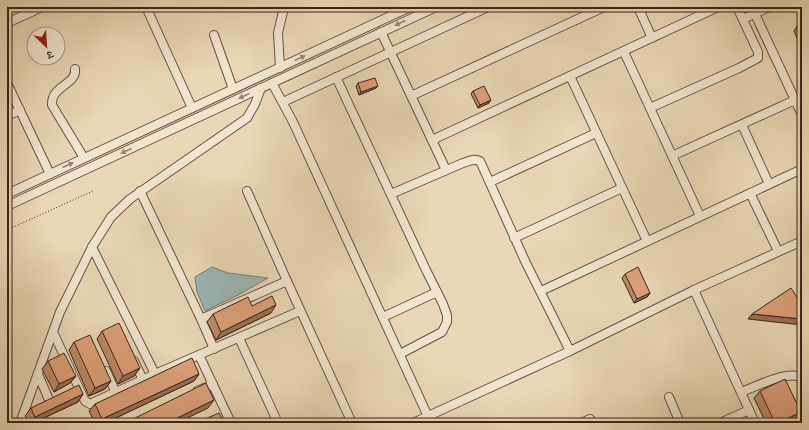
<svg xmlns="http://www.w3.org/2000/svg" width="809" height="430" viewBox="0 0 809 430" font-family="'IM FELL DW Pica','Noto Serif Devanagari',serif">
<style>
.water{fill:#9bb7b7;stroke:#747d79}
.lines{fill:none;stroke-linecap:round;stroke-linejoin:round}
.minor-casing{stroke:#655243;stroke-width:10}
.path{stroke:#39251d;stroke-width:1;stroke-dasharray:1 2;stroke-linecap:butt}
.minor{stroke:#f1e5cf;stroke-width:8}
.wall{fill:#be8a69;stroke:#39251d}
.shaded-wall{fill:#9b7055;stroke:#39251d}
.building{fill:#dda07a;stroke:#39251d}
.oneway{fill:#958576}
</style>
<rect width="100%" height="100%" fill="#ead7b5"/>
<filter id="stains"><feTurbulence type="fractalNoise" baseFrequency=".005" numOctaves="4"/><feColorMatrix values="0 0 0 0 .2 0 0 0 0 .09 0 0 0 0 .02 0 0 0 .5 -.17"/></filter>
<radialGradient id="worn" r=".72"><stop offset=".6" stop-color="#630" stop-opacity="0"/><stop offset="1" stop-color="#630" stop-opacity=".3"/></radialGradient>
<!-- water -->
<polygon class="water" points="212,267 228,273 268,278 238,295 205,311 197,292 195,277"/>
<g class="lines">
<!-- minor casing -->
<g class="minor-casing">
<g id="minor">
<polyline points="638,7 652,38"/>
<polyline points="147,9 192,108"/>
<polyline points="755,14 802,115"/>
<polyline points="743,19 769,7"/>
<polyline points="7,23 42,7"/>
<polyline points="381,32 446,170"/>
<polyline points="214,35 233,89"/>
<polyline points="624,52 700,216"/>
<polyline points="280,68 278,33 284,7"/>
<path d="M75,69C77,85 51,85 52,105L84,158"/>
<polyline points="570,76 647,241"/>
<polyline points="336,77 426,270 443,304 447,315 447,322 442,332 400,354"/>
<polyline points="7,83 50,174"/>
<polyline points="272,83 293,122 431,423"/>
<polyline points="411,96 604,7"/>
<polyline points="283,102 488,7"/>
<polyline points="650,108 739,68 758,58 758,52 737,7"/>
<polyline points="7,116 20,110"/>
<polyline points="742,125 769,184"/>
<polyline points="432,140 718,7"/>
<polyline points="672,156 795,100"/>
<polyline points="490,182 596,133"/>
<polyline points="140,191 201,319 214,349"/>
<polyline points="247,191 287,281 352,423"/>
<polyline points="750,193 778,251"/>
<polyline points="7,194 410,7"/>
<path d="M391,194L463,163C469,161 474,158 480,161L526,263L570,351"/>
<polyline points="7,206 436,7"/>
<polyline points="514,238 622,188"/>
<polyline points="92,247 155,374"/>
<polyline points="694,290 755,423"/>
<polyline points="541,291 802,169"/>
<polyline points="383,317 437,292"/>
<polyline points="201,319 287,281"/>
<polyline points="53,332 85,401 90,404 155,374 300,311"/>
<polyline points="239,338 278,423"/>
<polyline points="199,355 231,423"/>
<polyline points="134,361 143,380"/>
<polyline points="106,371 116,393"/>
<polyline points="38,374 49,400"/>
<polyline points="197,391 213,384"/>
<path d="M741,392C756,387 788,369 802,378"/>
<polyline points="669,397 680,423"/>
<polyline points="20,423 60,312 92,247 111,217 130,199 247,118 255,104 261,88"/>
<polyline points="413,423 570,351 694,290 802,241"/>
<polyline points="581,423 590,419"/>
<polyline points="720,423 749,410"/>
</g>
</g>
<!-- path -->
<polyline class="path" points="7,230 93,191"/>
<!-- minor -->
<use href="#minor" class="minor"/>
</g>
<!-- wall -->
<g class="wall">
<polygon points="802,21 802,39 798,40 794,31 799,23"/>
<polygon points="358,83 378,86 376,88 359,95 356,86"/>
<polygon points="473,91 489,103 478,108 471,94"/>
<polygon points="625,274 650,293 647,297 634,303 622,278"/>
<polygon points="252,306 271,313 216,340 207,322 213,314"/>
<polygon points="102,331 140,368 134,376 118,384 97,339"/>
<polygon points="74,342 111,381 105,389 89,396 69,350"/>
<polygon points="48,361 76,376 70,383 54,392 42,369"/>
<polygon points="199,374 194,381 105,423 95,423 89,411 95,404"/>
<polygon points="760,391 795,420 789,423 766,423 754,398"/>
<polygon points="83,394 78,402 33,423 29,423 25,416 31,408"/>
</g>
<!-- shaded-wall -->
<g class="shaded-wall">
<polygon points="802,35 802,39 798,40"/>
<polygon points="378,86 376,88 359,95 361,92"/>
<polygon points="491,100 489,103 478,108 480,105"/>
<polygon points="650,293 647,297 634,303 637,299"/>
<polygon points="276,305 271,313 216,340 221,332"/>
<polygon points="752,314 802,319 802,325 748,319"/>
<polygon points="140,368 134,376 118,384 123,376"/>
<polygon points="199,374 194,381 105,423 100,423 102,419"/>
<polygon points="76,376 70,383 54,392 59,384"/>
<polygon points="111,381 105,389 89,396 95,388"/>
<polygon points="83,394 78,402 33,423 31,423 35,417"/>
<polygon points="214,400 208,408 177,423 167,423"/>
<polygon points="801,412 795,420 789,423 778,423"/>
</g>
<!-- building -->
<g class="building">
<polygon points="802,21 802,29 799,23"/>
<polygon points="375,78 378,86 361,92 358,83"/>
<polygon points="484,86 491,100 480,105 473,91"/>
<polygon points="638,267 650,293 637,299 625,274"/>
<polygon points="791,288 802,305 802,319 752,314"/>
<polygon points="272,296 276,305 221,332 213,314 248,297 252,306"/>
<polygon points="119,323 140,368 123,376 102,331"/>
<polygon points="90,335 111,381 95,388 74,342"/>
<polygon points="64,353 76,376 59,384 48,361"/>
<polygon points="192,358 199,374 102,419 95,404"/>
<polygon points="785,379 801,412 778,423 775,423 760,391"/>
<polygon points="206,383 214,400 167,423 125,423"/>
<polygon points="79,385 83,394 35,417 31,408"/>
<polygon points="219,413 224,423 196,423"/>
</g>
<!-- one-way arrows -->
<defs><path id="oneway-solid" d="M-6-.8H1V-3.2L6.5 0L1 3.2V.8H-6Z"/></defs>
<g class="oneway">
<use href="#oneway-solid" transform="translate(400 23) rotate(155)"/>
<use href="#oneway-solid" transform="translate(300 58) rotate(-25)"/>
<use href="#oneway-solid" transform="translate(244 96) rotate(155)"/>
<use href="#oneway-solid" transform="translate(126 151) rotate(155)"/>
<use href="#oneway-solid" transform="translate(68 165) rotate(-25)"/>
</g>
<!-- margin -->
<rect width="809" height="430" fill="none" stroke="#ead7b5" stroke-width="24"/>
<rect x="8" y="8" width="793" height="414" fill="none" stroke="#39251d" stroke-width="2"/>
<rect x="12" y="12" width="785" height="406" fill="none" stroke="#39251d"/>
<!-- north arrow -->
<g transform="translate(46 46) rotate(155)"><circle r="19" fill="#f1e5cf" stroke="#a79888"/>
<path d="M0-3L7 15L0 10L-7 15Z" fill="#8f2418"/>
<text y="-6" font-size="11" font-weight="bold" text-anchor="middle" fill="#39251d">उ</text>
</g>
<rect width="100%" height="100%" filter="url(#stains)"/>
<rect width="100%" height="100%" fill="url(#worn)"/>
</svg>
